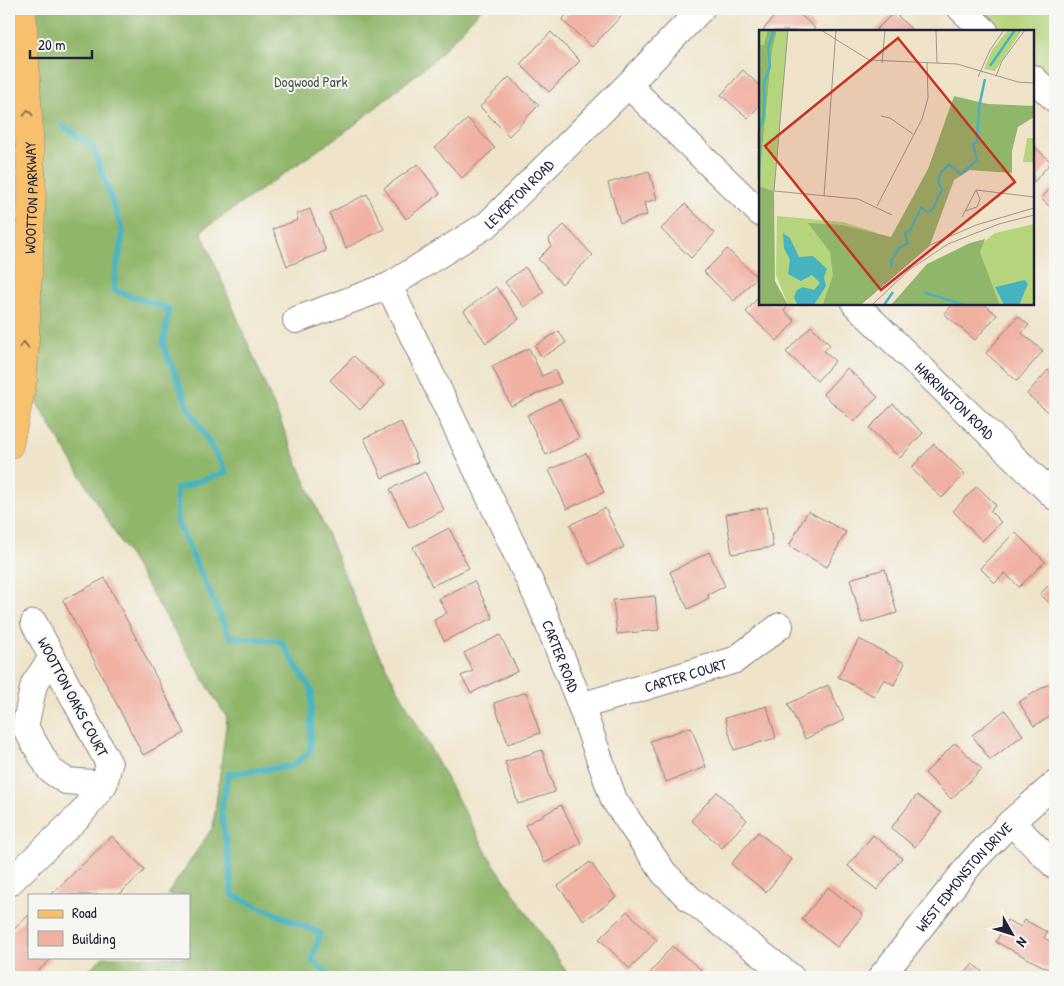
<svg xmlns="http://www.w3.org/2000/svg" width="1064" height="986" viewBox="0 0 1064 986" font-family="'Patrick Hand',sans-serif">
<style>
.green{fill:#b5d47b;stroke:#6c7b5b}
.forest{fill:#90b66b;stroke:#596c53}
.lines{fill:none;stroke-linecap:round;stroke-linejoin:round}
.stream{stroke:#45b4c0;stroke-width:6}
.building{fill:#f0b0a2}
.minor-casing{stroke:#888382;stroke-width:28}
.major-casing{stroke:#888382;stroke-width:29}
.minor{stroke:#fff;stroke-width:26}
.major{stroke:#f7c06c;stroke-width:28}
.oneway{stroke:#8c7154}
.labels{text-anchor:middle;dominant-baseline:central;stroke-width:4;stroke-linejoin:round;paint-order:stroke}
.park-label{font-size:15px;fill:#4e574e;stroke:#f6f6f2}
.street-label{font-size:15px;fill:#22223b;stroke:#f6f6f2}
.inset-river{fill:none;stroke:#45b4c0;stroke-width:2.5}
.inset-road{fill:none;stroke:#9d9691;stroke-width:1}
.view{fill:#c8321e;fill-opacity:0.15;stroke:#c8321e;stroke-width:2.5}
.inset-edge{fill:none;stroke:#22223b;stroke-width:2.5}
</style>
<rect width="100%" height="100%" fill="#f6f6f2"/>
<filter id="ink" filterUnits="userSpaceOnUse"><feTurbulence type="fractalNoise" baseFrequency=".02" numOctaves="2"/><feDisplacementMap in="SourceGraphic" scale="10" xChannelSelector="R" yChannelSelector="G"/><feConvolveMatrix kernelMatrix="1 2 1 2 8 2 1 2 1" color-interpolation-filters="sRGB"/></filter>
<filter id="wash" filterUnits="userSpaceOnUse"><feTurbulence type="fractalNoise" baseFrequency=".0096" numOctaves="4" result="noise"/><feDisplacementMap in="SourceGraphic" scale="20" xChannelSelector="R" yChannelSelector="G"/><feGaussianBlur stdDeviation="1.12" result="paint"/><feColorMatrix in="noise" values="0 0 0 0 0 0 0 0 0 0 0 0 0 0 0 0 0 1.4 0 .05"/><feComposite in="paint" operator="in"/></filter>
<g filter="url(#wash)">
<rect width="100%" height="100%" fill="#efe4ca"/>
<!-- green -->
<polygon class="green" points="961,9 1055,9 1055,99 1033,78 1033,31 985,31"/>
<!-- forest -->
<polygon class="forest" points="22,9 481,9 435,59 353,126 201,231 372,641 488,855 570,977 81,977 103,957 189,957 189,895 167,895 213,827 227,718 23,380"/>
<g class="lines">
<!-- stream -->
<polyline class="stream" points="63,126 93,147 123,232 113,290 169,309 163,345 189,408 226,472 177,489 177,521 230,637 281,641 312,691 310,752 292,766 228,774 221,811 228,854 232,895 320,933 312,961 326,972 329,977"/>
</g>
<g id="blocks">
<!-- building -->
<g class="building">
<polygon points="572,9 617,9 623,14 592,47 562,20"/>
<polygon points="781,9 794,9 815,28 812,31 762,31"/>
<polygon points="894,12 913,31 875,31"/>
<polygon points="551,32 580,61 549,92 520,64"/>
<polygon points="743,70 760,86 760,105 748,118 721,95"/>
<polygon points="509,77 539,105 509,136 480,107"/>
<polygon points="468,119 495,148 462,178 435,148"/>
<polygon points="1033,145 1051,162 1033,183"/>
<polygon points="418,164 440,194 406,219 384,188"/>
<polygon points="649,171 657,199 644,203 647,215 620,223 608,183"/>
<polygon points="1055,183 1055,211 1041,199"/>
<polygon points="367,194 384,229 346,248 329,213"/>
<polygon points="685,204 715,233 691,258 661,229"/>
<polygon points="310,209 326,251 287,266 273,229 298,220 296,214"/>
<polygon points="564,225 593,255 562,284 538,259 551,246 549,239"/>
<polygon points="727,249 757,277 734,301 704,272"/>
<polygon points="525,267 544,292 524,307 505,282"/>
<polygon points="496,287 519,319 486,343 464,311"/>
<polygon points="760,295 760,304 789,304 784,311 795,321 777,341 746,312"/>
<polygon points="953,304 984,304 997,315 975,340 944,314"/>
<polygon points="1018,316 1029,325 1022,333 1043,351 1017,381 986,353"/>
<polygon points="811,326 830,345 824,351 835,361 817,381 786,352"/>
<polygon points="559,331 566,343 542,357 535,346"/>
<polygon points="529,348 542,376 555,370 561,383 511,406 492,366"/>
<polygon points="354,356 384,385 360,410 330,380"/>
<polygon points="847,368 878,397 854,422 823,394"/>
<polygon points="1048,370 1055,376 1055,418 1027,394"/>
<polygon points="560,399 579,438 546,455 527,415"/>
<polygon points="893,404 923,433 900,458 869,428"/>
<polygon points="401,422 418,462 382,478 364,438"/>
<polygon points="934,444 965,474 942,498 911,468"/>
<polygon points="586,453 604,492 567,509 549,470"/>
<polygon points="425,472 444,510 409,528 390,489"/>
<polygon points="977,486 996,505 990,511 1001,522 982,541 953,511"/>
<polygon points="767,507 773,547 732,554 726,514"/>
<polygon points="605,508 624,547 589,564 570,525"/>
<polygon points="808,511 846,532 827,567 789,546"/>
<polygon points="449,528 469,568 432,586 413,547"/>
<polygon points="1015,532 1045,562 1019,587 1005,573 995,583 980,568"/>
<polygon points="709,552 725,586 708,595 709,598 688,609 670,572"/>
<polygon points="885,569 897,613 862,623 850,579"/>
<polygon points="105,578 185,733 143,755 63,600"/>
<polygon points="1055,579 1055,609 1040,594"/>
<polygon points="474,581 493,618 444,641 434,620 447,613 439,599"/>
<polygon points="655,596 659,630 617,634 613,600"/>
<polygon points="500,635 518,671 471,693 461,676 473,671 464,653"/>
<polygon points="859,639 905,663 894,685 884,679 874,696 838,677"/>
<polygon points="1055,680 1055,714 1034,726 1019,702"/>
<polygon points="828,685 844,720 805,739 788,704"/>
<polygon points="526,692 540,733 508,744 494,703"/>
<polygon points="767,706 776,738 734,750 725,718"/>
<polygon points="1005,710 1023,735 990,760 972,735"/>
<polygon points="691,727 706,767 666,782 650,741"/>
<polygon points="955,743 982,769 951,799 925,773"/>
<polygon points="542,750 555,792 518,804 505,762"/>
<polygon points="717,792 747,820 722,848 691,820"/>
<polygon points="917,795 941,813 915,847 891,828"/>
<polygon points="561,805 581,843 545,863 525,825"/>
<polygon points="758,832 792,860 766,892 731,864"/>
<polygon points="873,835 902,858 877,890 848,866"/>
<polygon points="112,836 145,870 127,887 119,895 51,895"/>
<polygon points="590,862 616,897 584,921 558,886"/>
<polygon points="828,887 863,915 837,947 802,919"/>
<polygon points="627,911 657,940 630,969 599,939"/>
<polygon points="29,915 29,957 53,957 32,977 9,977 9,934"/>
<polygon points="1007,920 1021,927 1025,920 1047,932 1044,938 1055,944 1055,960 1050,970 996,942"/>
<polygon points="672,946 704,972 700,977 647,977"/>
<polygon points="973,964 988,977 962,977"/>
</g>
</g>
</g>
<g filter="url(#ink)">
<use href="#blocks" fill-opacity="0" stroke="#888382" stroke-width="1"/>
<g class="lines">
<!-- minor casing -->
<g class="minor-casing">
<g id="minor">
<polyline points="961,9 985,31"/>
<polyline points="1033,78 1055,99"/>
<polyline points="628,85 760,213"/>
<path id="s1" d="M389,286L540,603L581,706L614,800L664,873L690,899L791,977"/>
<path id="s2" d="M855,304L1055,497"/>
<path id="s3" d="M296,320L389,286L488,224L628,85L701,9"/>
<polyline points="52,658 34,684 25,727 50,770 66,781 104,784"/>
<path id="s4" d="M581,706L735,660L780,626"/>
<polyline points="1011,822 1055,866"/>
<polyline points="9,883 80,815 104,784 109,764 34,623"/>
<path id="s5" d="M881,977L972,862L1011,822L1055,784"/>
</g>
</g>
<!-- major casing -->
<g class="major-casing">
<g id="major">
<path id="s6" d="M9,445L23,380L32,190L22,9"/>
</g>
</g>
<!-- minor -->
<use href="#minor" class="minor"/>
<!-- major -->
<use href="#major" class="major"/>
</g>
<!-- one-way arrows -->
<defs><path id="oneway-chevron" d="M-2-3.5L2.5 0L-2 3.5" fill="none" stroke-width="1.6" stroke-linecap="round" stroke-linejoin="round" transform="scale(1.25)"/></defs>
<g class="oneway">
<use href="#oneway-chevron" transform="translate(28 113) rotate(-93)"/>
<use href="#oneway-chevron" transform="translate(24 345) rotate(-87)"/>
</g>
</g>
<g class="labels">
<!-- park labels -->
<g class="park-label">
<text x="311" y="81">Dogwood Park</text>
</g>
<!-- street labels -->
<g class="street-label">
<text stroke="none"><textPath href="#s3" startOffset="259">LEVERTON ROAD</textPath></text>
<text stroke="none"><textPath href="#s6" startOffset="249">WOOTTON PARKWAY</textPath></text>
<text stroke="none"><textPath href="#s2" startOffset="139">HARRINGTON ROAD</textPath></text>
<text stroke="none"><textPath href="#s1" startOffset="408">CARTER ROAD</textPath></text>
<text stroke="none"><textPath href="#s4" startOffset="109">CARTER COURT</textPath></text>
<text transform="translate(73 697) rotate(62)">WOOTTON OAKS COURT</text>
<text stroke="none"><textPath href="#s5" startOffset="130">WEST EDMONSTON DRIVE</textPath></text>
</g>
</g>
<!-- overview -->
<g transform="translate(759 30)">
<rect width="275" height="275" fill="#efe4ca"/>
<path d="M0,0H29L15,161L0,156ZM249,0H263L236,41L225,39L233,20ZM268,108H275V132H264ZM18,186L84,192L118,203L73,275H29L17,245ZM275,194V275H241L221,222L222,214L236,203Z" fill="#b5d47b"/>
<path d="M9,0H18L13,19L0,150V15H5ZM195,66L229,74L275,76V87L259,97L253,121V143L211,140L195,150L171,215L101,275L64,274L74,245L71,222L49,193L83,195L132,207L169,139ZM0,156L15,161L16,251L29,275H0ZM226,209L221,222L241,275H132L168,234L211,213Z" fill="#90b66b"/>
<path d="M24,203L31,208L40,227L54,226L68,239L65,247L67,256L55,275L38,274L35,267L38,260L44,257L55,260L61,253L53,245L42,251L29,244L31,230L25,218ZM266,250L269,254L260,275H245L236,257Z" fill="#45b4c0"/>
<path class="inset-river" d="M231,36L256,0M0,99L5,87V53L11,36L9,18L15,0M0,101V119M0,121V148M133,238L132,231L140,218L149,213L146,203L151,200L162,178L169,182L174,179L183,159L179,152L182,142L190,135L202,144L218,130L214,114L218,112L220,77L226,49M166,263L206,275M125,275L134,262"/>
<path class="inset-road" d="M29,0L15,161L99,169L133,185M62,0L110,30L198,34L259,52L275,53M177,0L178,33M123,33L126,0M237,46L243,31L266,0M219,47L231,20L245,0M122,86L131,88L154,104M65,166L77,0M118,176L163,89L169,68L168,33M206,181L218,177L221,169L217,160M203,187L217,160L275,167M101,275L171,215L217,195L275,178M113,275L150,240L189,214L240,194L275,185"/>
<path class="view" d="M139,8L256,152L122,260L6,116Z"/>
<rect width="275" height="275" class="inset-edge"/>
</g>
<!-- margin -->
<rect width="1064" height="986" fill="none" stroke="#f6f6f2" stroke-width="30"/>
<!-- legend -->
<rect x="28" y="894" width="162" height="65" fill="#f6f6f2" stroke="#a1a1a9"/>
<rect x="38" y="910" width="25" height="8" fill="#f7c06c" stroke="#a1a1a9"/>
<text x="72" y="918" font-size="15" fill="#22223b">Road</text>
<rect x="38" y="931" width="25" height="15" fill="#f0b0a2" stroke="#a1a1a9"/>
<text x="72" y="944" font-size="15" fill="#22223b">Building</text>
<!-- north arrow -->
<g transform="translate(1012 934) rotate(129)" stroke="#f6f6f2" stroke-width="4" paint-order="stroke">
<path d="M0-4L9 19L0 12L-9 19Z" fill="#22223b"/>
<text y="-8" font-size="14" font-weight="bold" text-anchor="middle" fill="#22223b">N</text>
</g>
<!-- scale -->
<path d="M30 50v8h62v-8" fill="none" stroke="#22223b" stroke-width="2.5"/>
<text x="38" y="50" font-size="15" fill="#22223b" stroke="#f6f6f2" stroke-width="4" paint-order="stroke">20 m</text>
</svg>
